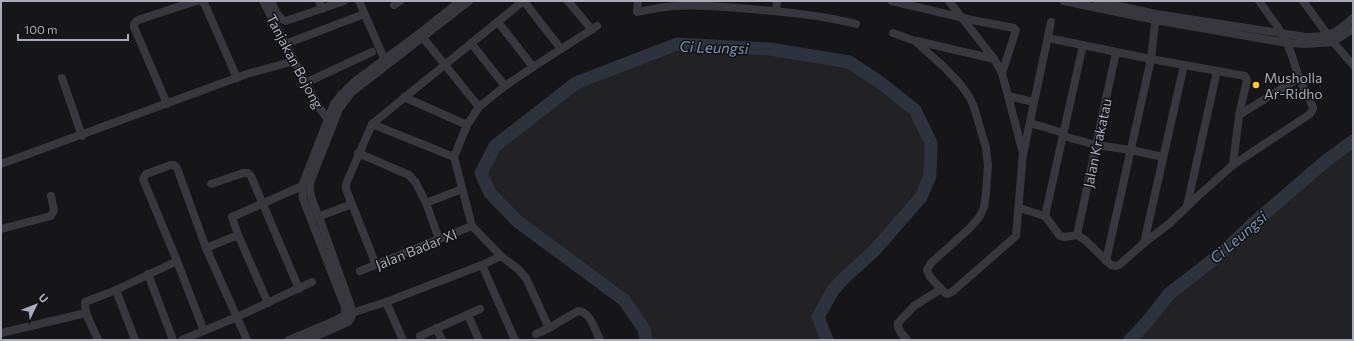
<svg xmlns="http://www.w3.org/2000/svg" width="1354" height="341" viewBox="0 0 1354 341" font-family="Commissioner,sans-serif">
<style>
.built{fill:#222225}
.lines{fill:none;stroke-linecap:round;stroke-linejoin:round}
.river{stroke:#2c333d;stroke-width:13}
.minor{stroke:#37373d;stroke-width:8}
.poi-dot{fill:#f9ca2e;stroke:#111113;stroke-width:1.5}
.labels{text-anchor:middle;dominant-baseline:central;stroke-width:3;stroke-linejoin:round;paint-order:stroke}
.street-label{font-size:14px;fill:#a8abb9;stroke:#111113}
.poi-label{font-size:14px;fill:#a8abb9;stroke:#111113;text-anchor:start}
.water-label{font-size:15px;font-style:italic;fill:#7d95b5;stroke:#111113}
</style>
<rect width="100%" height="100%" fill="#161618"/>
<!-- built -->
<g class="built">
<polygon points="677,44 768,49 849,62 915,110 931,143 930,176 921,197 874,251 845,277 833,290 818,317 827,340 646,340 644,329 624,300 519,223 490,193 481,173 495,146 576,83"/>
<polygon points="1353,142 1353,340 1129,340 1169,294 1223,252 1300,183"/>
</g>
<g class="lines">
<!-- river -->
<g class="river">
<polyline points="646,340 644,329 624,300 517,221 490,193 481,173 495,146 576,83 677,44 770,49 849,62 881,83 915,110 931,143 930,176 921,197 874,251 845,277 833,290 818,317 827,340"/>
<polyline points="1130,340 1147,322 1169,294 1223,252 1257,220 1327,160 1353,141"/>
</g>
<!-- minor -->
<g class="minor">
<polyline points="202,1 205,5 237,78"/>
<path d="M263,1L317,104C321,110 325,118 332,120"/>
<path d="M271,1C275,9 277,18 286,21L344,1"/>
<polyline points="319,1 322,9"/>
<polyline points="359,1 386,63"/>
<polyline points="568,1 592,30"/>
<path d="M638,1L637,12C650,10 664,6 677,6C701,4 726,7 750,9C785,12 821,15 856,24"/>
<polyline points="892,1 972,20 1014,28 1016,30 1002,73"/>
<polyline points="1064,1 1155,20 1287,43 1306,44 1333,42 1353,29"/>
<path d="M1097,1L1156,14L1306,37C1329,37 1336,34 1353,18"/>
<polyline points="1303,1 1333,42 1353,65"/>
<polyline points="394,5 400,1"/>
<polyline points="776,11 777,1"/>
<polyline points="498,22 533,67"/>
<polyline points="893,33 915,41 944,67 961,85 970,98 974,107 986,148 988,165 986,192 984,207 980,216 970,228 931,263 927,270 930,277 945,293 947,294 952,292 1016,236 1023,153 1002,73 994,59 949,1"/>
<polyline points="420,34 479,107"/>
<polyline points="1048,38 1151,59 1245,76 1247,80 1239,115 1233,165"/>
<polyline points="917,41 994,59"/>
<polyline points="288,43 364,14"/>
<polyline points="471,43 505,86"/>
<polyline points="62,78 82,136"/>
<polyline points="305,83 372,52"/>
<polyline points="1008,96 1034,102"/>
<polyline points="404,97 467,125"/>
<polyline points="167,104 134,27 134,24 138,20 196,1"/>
<polyline points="1239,115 1299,78"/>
<polyline points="1030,123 1064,133"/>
<polyline points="372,124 454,157"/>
<polyline points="1063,136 1096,145 1131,150 1163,157"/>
<polyline points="1024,150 1051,22"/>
<polyline points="358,153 409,175 416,183 426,203 439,239"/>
<polyline points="1,164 247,74 294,61"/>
<polyline points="211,184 243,173 248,173 251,176 299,289"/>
<polyline points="426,203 462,189"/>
<polyline points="1187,206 1217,71"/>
<polyline points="1019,208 1045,216 1060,236 1064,237 1077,235 1085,240 1111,265 1115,266 1119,265 1144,243 1170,223 1198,196 1233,165 1310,114 1313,109 1313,107 1299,78 1292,56 1287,43 1277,26 1259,1"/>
<polyline points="1045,216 1083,45"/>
<polyline points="315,218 352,204"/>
<polyline points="1,229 51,216 54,210 51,196"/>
<polyline points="1077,235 1116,52"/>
<polyline points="1144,243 1184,65"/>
<polyline points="206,248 238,235"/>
<polyline points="1106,261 1151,59 1156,15"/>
<polyline points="376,265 346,189 346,184 372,124 522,2 526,4 561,49"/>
<polyline points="482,265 515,340"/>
<polyline points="360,271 472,226"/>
<polyline points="148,274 173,340"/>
<polyline points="116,290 135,340"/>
<polyline points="386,302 403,340"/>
<polyline points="268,303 238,235 232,217 302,186"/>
<polyline points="345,315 345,307 303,199 302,186 328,119 334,104 341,95 354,82 420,33 460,1"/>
<polyline points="468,315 479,340"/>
<polyline points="436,328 442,340"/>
<polyline points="549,328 526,278 518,269 501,256 472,226 454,157 467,125 479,107 505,86 533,67 597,26"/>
<polyline points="204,331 177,261 143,179 146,174 171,165 174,165 177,168 206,248 247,340"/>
<polyline points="1,333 86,313"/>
<path d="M536,334L549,328L578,311C590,311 595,330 600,340"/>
<polyline points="420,336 480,309"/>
<path d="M98,340C94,330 83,312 85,302L116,290L177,261"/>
<polyline points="182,340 237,317 312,282"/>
<polyline points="289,340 334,321 345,315 386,302 482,265 501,256"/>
<path d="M307,340L348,322L351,318L353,313C343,283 332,254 322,225C317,210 309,199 310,183L339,109L352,92L469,1"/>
<path d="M907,340C903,335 897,330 898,323L914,306L941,289"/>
</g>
</g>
<!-- markers -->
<circle class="poi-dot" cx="1256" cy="85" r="4"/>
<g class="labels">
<!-- street labels -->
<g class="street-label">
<text transform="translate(295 61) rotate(62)">Tanjakan Bojong</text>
<text transform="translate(1097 143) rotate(-78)">Jalan Krakatau</text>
<text transform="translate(416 249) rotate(-22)">Jalan Badar XI</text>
</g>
<!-- poi labels -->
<g class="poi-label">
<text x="1264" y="77">Musholla<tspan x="1264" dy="16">Ar-Ridho</tspan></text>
</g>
<!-- water labels -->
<g class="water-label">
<text transform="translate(714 47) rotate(2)">Ci Leungsi</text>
<text transform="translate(1238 237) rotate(-41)">Ci Leungsi</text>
</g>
</g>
<!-- border -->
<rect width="1354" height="341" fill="none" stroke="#a8abb9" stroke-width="4"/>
<!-- north arrow -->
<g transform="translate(36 305) rotate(47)" stroke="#111113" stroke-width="3" paint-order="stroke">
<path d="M0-3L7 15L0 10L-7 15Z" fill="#a8abb9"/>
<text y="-6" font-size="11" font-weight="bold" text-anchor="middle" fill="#a8abb9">U</text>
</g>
<!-- scale -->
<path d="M18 34v6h110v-6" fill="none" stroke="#a8abb9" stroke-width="2"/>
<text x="24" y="34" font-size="12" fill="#a8abb9" stroke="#111113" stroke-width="3" paint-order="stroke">100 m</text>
</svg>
